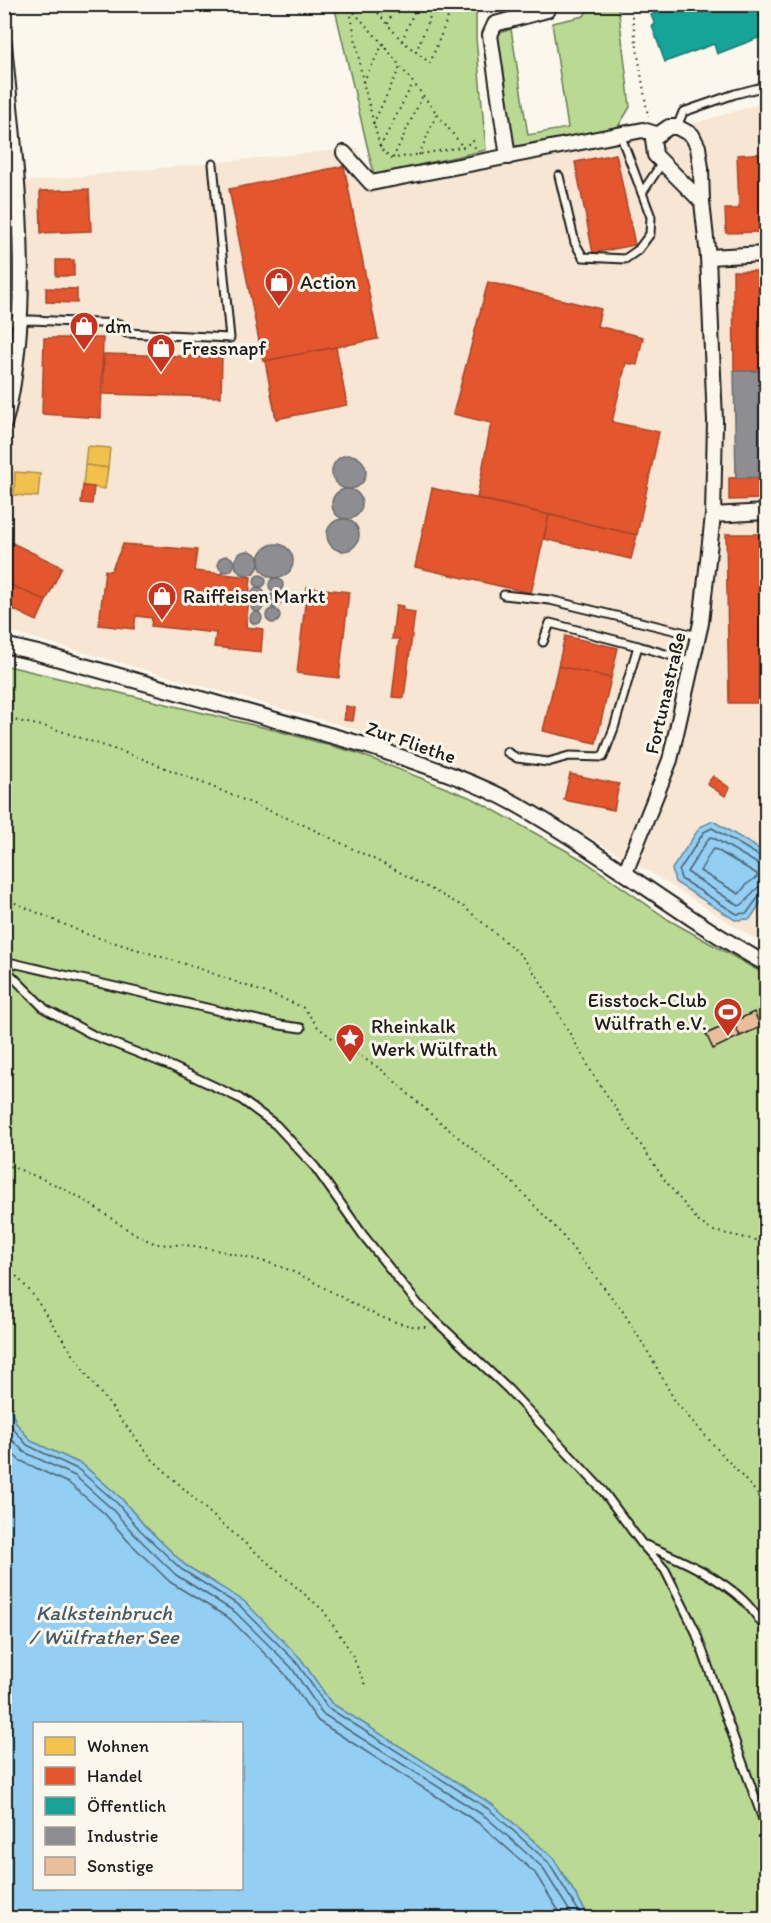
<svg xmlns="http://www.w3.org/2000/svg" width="771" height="1923" viewBox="0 0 771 1923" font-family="Itim,sans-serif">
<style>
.built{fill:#f6e6d3}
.green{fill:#bada93;stroke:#6b7b58;stroke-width:1.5}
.water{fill:#93cef3;stroke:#63879d;stroke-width:1.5;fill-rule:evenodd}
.homes{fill:#f2c14e;stroke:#b2903f;stroke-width:1.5}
.shops{fill:#e4572e;stroke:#a84529;stroke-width:1.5}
.public{fill:#17a398;stroke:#187a73;stroke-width:1.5}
.industry{fill:#8d8d92;stroke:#6b6b6f;stroke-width:1.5}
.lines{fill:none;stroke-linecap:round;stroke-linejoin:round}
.shore{stroke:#4c6372;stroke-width:1.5}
.building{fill:#e9be99;stroke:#1c1c1c;stroke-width:1.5}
.service-casing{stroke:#1c1c1c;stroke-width:11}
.minor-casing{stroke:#1c1c1c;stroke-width:18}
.path{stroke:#1c1c1c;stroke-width:2;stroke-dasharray:1.5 4.5;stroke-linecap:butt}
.service{stroke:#fbf7ec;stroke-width:7}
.minor{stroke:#fbf7ec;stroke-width:14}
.labels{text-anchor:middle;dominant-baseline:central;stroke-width:6;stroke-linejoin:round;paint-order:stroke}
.poi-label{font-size:20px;fill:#1c1c1c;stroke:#fbf7ec;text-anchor:start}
.street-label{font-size:20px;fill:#1c1c1c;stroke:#fbf7ec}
.water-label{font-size:21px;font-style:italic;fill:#465a67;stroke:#fbf7ec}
</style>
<rect width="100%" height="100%" fill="#fbf7ec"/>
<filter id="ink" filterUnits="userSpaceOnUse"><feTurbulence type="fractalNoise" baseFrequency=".0167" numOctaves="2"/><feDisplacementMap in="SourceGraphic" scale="12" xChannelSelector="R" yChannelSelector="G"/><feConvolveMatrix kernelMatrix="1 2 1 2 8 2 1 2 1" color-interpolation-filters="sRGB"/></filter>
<g filter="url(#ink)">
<!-- built -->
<polygon class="built" points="4,97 14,183 358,148 366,189 643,139 766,102 766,946 648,871 504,787 435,757 354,729 5,630"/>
<!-- green -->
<g class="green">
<polygon points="334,5 476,5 476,38 486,150 374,175"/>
<polygon points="591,5 618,5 630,107 618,127 511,147 492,36 511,29 528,135 568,128 552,23 584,16"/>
<polygon points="4,665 278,731 357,753 474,799 583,860 669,920 766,975 766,1918 590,1918 553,1858 493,1805 331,1703 301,1659 214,1582 185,1565 145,1526 121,1498 83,1465 31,1441 16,1423 4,1392"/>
</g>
<!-- water -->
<g class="water">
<polygon points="713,821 766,853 766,895 750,919 735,920 675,882 672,869 700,827"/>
<path d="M5,1392L16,1423L31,1441L83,1465L121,1498L145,1526L185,1565L244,1601L301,1659L331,1703L493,1805L553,1858L590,1918H5ZM34,1724H242V1888H34Z"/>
</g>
<!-- homes -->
<g class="homes">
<polygon points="87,446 110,448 108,468 85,465"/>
<polygon points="85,465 108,468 105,489 83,486"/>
<polygon points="15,472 40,474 38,497 14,495"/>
</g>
<!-- shops -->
<g class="shops">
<polygon points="766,153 766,208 762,208 763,232 726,233 725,209 739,209 737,155"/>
<polygon points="616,154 635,245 593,253 575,162"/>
<polygon points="344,166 378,339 263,361 229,189"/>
<polygon points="89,189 91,231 41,233 40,191"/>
<rect x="56" y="260" width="18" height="16"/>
<polygon points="733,271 766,271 766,371 734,371"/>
<polygon points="488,282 601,309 597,326 643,337 637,365 626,363 612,422 659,432 637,535 477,498 491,423 453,414"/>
<polygon points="46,288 77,289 77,303 46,302"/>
<polygon points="44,338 103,338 101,418 42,414"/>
<polygon points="336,347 347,405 276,419 265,361"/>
<polygon points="104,354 222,357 221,397 103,394"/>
<polygon points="766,477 766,499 729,500 729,478"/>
<polygon points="83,486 94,487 92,504 81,503"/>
<polygon points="432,488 549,515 531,593 415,567"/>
<polygon points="549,515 637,535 631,559 544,539"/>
<polygon points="726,534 766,534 766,703 729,703"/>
<polygon points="4,539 62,567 46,601 4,582"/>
<polygon points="123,544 197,550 194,571 251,577 246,627 263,629 261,652 214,647 216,633 151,626 152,618 136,616 134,629 99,625 105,570 111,571"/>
<polygon points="13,586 46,601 37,621 4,605 4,589 10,592"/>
<polygon points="307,587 349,592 339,678 297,673"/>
<polygon points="396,605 403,606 402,610 415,612 404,698 392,697 399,639 392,639"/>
<polygon points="565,636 618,648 611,678 558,666"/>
<polygon points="558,666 611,678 596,743 543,731"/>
<polygon points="346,706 355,708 353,721 344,720"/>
<polygon points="570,774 619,784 614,810 564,800"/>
<polygon points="713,776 730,788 725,796 707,784"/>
</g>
<!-- public -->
<polygon class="public" points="653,4 766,4 766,35 717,54 714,44 665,62 652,26 655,25 651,15 656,13"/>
<!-- industry -->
<g class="industry">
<polygon points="734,371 766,371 766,477 736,478"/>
<circle cx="349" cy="472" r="17"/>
<circle cx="347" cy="504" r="15"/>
<circle cx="343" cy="535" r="16"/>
<circle cx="276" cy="561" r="17"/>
<circle cx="247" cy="563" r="12"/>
<circle cx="226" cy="564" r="8"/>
<circle cx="260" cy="581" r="6"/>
<circle cx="276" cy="585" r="7"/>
<circle cx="258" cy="593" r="6"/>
<circle cx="274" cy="601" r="7"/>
<circle cx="257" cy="606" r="6"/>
<circle cx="273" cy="616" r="7"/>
<circle cx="256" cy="618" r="6"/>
</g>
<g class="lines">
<!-- shore -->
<g class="shore">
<polygon points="715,849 757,874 757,877 747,884 739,894 700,871 712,850"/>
<polyline points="766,858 761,857 712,828 704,832 679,871 681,879 737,914 747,913 760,895 766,893"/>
<path d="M766,865L758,864L712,837L709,838L687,872L739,906C751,902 751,886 766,885"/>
<polyline points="4,1410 11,1426 27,1445 79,1470 117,1503 140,1530 181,1569 240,1606 297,1663 327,1707 490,1810 548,1862 583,1918"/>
<polyline points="4,1431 24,1452 75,1476 111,1508 135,1535 176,1575 235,1612 291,1667 323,1714 486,1817 542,1867 574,1918"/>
<polyline points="4,1445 19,1460 70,1484 105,1514 128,1541 170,1582 230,1619 284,1673 318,1721 480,1824 535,1873 563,1918"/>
</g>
</g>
<!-- building -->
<g class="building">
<polygon points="754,1012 761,1027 740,1036 733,1022"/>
<polygon points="733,1022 740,1036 713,1049 706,1034"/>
</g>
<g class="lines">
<!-- service casing -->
<g class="service-casing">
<g id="service">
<polyline points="677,127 683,112 735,94 766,86"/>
<polyline points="559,176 575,243 583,257 625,259 638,250 650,234 651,217 620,134"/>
<polyline points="642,193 662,163"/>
<polyline points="4,321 31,320 120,324 126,333 230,338 213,164"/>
<polyline points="504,595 550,600 698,636"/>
<polyline points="543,642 550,623 638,646"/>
<polyline points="507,752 517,758 548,762 569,756 603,757 614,728 638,646 693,662"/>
<polyline points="4,961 280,1025 301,1028"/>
<polyline points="4,968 45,1009 95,1036 173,1067 239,1098 276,1125 315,1167 363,1235 418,1304 508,1389 603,1491 642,1544 665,1570 695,1630 766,1828"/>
<path d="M645,1545C676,1557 719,1577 743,1600C752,1608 759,1620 766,1629"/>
</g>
</g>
<!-- minor casing -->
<g class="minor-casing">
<g id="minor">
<path d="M4,44C13,143 27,243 18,342C15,370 12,398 4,424"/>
<polyline points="344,153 371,183 643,130 656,134"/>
<polyline points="508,157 490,35 495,24 547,10 550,4"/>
<polyline points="708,257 766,254"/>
<polyline points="713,515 766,512"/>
<path d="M4,645L38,653L368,746C418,763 470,779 516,804C603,853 680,916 766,964"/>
<polyline points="625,873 670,760 701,623 713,515 715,421 708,257 702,202 701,168 698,147 692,135 677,127 669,127 653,138 655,155 702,202"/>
</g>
</g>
<!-- path -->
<g class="path">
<polyline points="349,4 363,82 380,147 384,152 392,158 396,158 463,147 473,141 475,148"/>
<polyline points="370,4 402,41 430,63 453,4"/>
<polyline points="630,4 648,117"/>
<polyline points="350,8 383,44 463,147"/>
<polyline points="388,24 396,4"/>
<polyline points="402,41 417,4"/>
<polyline points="416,52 435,4"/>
<polyline points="363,82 383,44"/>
<polyline points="373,124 400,67"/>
<polyline points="380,147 413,83"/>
<polyline points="419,155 437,113"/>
<polyline points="393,158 423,95"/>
<polyline points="4,718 52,728 143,759 215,788 306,826 392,868 464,907 521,955 539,979 594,1076 666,1182 699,1222 713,1231 766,1242"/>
<polyline points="4,898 86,934 195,967 288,1001 304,1008 317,1026 329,1036 382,1070 433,1116 513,1183 558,1230 622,1310 651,1357 676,1403 766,1503"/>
<path d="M4,1164C34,1175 65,1187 91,1205C112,1218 131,1234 154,1243C164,1246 176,1244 186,1245C216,1249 256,1258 284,1268C328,1285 380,1328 427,1327"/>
<polyline points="4,1263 31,1292 91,1381 152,1459 211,1514 323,1610 351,1652 365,1685"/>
</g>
<!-- service -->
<use href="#service" class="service"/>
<!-- minor -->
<use href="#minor" class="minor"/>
</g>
</g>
<!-- icons -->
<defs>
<g id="shop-pin" transform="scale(1.5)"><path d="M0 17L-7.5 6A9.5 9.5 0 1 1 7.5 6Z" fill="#c8321e" stroke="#fbf7ec"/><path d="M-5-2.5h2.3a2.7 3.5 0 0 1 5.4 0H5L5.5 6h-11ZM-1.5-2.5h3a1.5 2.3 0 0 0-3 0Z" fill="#fff"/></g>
<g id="stadium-pin" transform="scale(1.5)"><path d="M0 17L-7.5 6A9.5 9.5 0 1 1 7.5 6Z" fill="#c8321e" stroke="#fbf7ec"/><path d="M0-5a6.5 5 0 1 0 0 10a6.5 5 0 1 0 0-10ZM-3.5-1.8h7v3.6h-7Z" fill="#fff"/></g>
<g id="sight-pin" transform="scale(1.5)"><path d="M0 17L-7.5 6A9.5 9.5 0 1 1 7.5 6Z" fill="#c8321e" stroke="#fbf7ec"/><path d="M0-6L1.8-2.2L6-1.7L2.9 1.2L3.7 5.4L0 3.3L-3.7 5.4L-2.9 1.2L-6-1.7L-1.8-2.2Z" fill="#fff"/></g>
</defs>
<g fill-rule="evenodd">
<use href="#shop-pin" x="279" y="282"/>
<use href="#shop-pin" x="84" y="326"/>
<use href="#shop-pin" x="161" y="348"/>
<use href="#shop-pin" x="162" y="596"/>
<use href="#stadium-pin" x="728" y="1012"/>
<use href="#sight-pin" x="350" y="1038"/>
</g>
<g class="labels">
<!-- poi labels -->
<g class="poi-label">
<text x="300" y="282">Action</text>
<text x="105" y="326">dm</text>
<text x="182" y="348">Fressnapf</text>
<text x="183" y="596">Raiffeisen Markt</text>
<text x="707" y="1000" text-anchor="end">Eisstock-Club<tspan x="707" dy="23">Wülfrath e.V.</tspan></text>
<text x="371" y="1026">Rheinkalk<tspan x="371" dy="23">Werk Wülfrath</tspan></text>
</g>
<!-- street labels -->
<g class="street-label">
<text transform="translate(665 693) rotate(-77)">Fortunastraße</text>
<text transform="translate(411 742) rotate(19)">Zur Fliethe</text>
</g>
<!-- water labels -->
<g class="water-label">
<text x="104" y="1612">Kalksteinbruch<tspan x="104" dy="24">/ Wülfrather See</tspan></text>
</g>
</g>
<!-- margin -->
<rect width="771" height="1923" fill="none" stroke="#fbf7ec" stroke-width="24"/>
<rect x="12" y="12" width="747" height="1899" fill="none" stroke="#1c1c1c" stroke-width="2" filter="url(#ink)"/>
<!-- legend -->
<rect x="33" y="1722" width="210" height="168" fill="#fbf7ec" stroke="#a29f99" stroke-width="1.5"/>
<rect x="45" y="1737" width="30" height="18" fill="#f2c14e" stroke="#a29f99" stroke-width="1.5"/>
<text x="87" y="1752" font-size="18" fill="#1c1c1c">Wohnen</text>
<rect x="45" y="1767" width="30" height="18" fill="#e4572e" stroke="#a29f99" stroke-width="1.5"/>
<text x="87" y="1782" font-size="18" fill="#1c1c1c">Handel</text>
<rect x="45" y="1797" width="30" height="18" fill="#17a398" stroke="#a29f99" stroke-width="1.5"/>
<text x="87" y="1812" font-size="18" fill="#1c1c1c">Öffentlich</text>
<rect x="45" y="1827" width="30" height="18" fill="#8d8d92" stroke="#a29f99" stroke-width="1.5"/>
<text x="87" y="1842" font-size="18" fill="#1c1c1c">Industrie</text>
<rect x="45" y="1857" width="30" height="18" fill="#e9be99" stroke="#a29f99" stroke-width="1.5"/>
<text x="87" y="1872" font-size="18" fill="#1c1c1c">Sonstige</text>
</svg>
